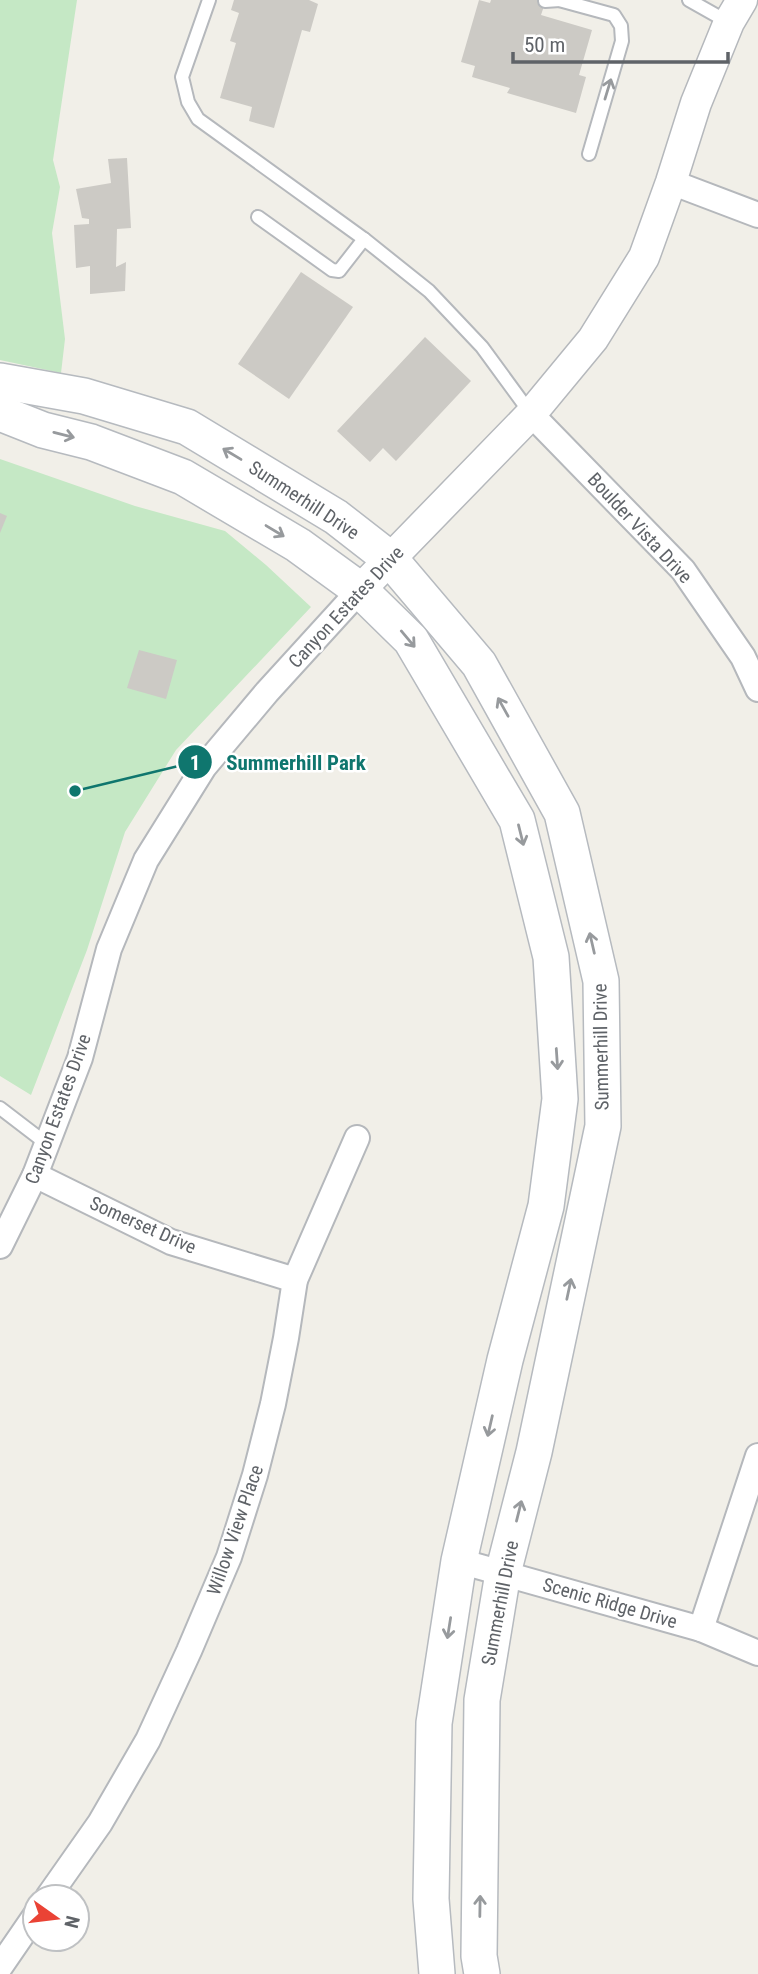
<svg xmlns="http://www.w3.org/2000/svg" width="758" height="1974" viewBox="0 0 758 1974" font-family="'Roboto Condensed',sans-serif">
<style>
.green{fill:#c5e8c5}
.building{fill:#cccac5}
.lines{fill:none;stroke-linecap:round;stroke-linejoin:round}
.service-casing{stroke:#b5b8bc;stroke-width:16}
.minor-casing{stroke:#b5b8bc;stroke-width:28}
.tertiary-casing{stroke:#b5b8bc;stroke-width:33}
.secondary-casing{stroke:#b6babf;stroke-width:38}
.service{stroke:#fff;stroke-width:12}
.minor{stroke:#fff;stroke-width:24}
.tertiary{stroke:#fff;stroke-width:30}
.secondary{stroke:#fff;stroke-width:35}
.oneway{stroke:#979a9d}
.labels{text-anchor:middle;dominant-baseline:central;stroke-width:5;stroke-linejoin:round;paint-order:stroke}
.street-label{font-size:19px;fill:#5f6368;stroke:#fff}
.leader{fill:none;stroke:#0f766e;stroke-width:2.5}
.callout-dot{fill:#0f766e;stroke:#fff;stroke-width:2.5}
.mark-label{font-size:21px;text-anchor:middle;font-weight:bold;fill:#fff}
.callout-label{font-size:21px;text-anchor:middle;font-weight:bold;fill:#0f766e;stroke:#fff;stroke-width:5;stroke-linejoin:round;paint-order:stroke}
</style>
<rect width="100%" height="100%" fill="#f1efe8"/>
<!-- green -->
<g class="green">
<polygon points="0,0 77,0 53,160 60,187 52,233 65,339 61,373 0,360"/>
<polygon points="0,459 135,506 225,531 266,565 311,607 176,750 125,832 87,950 31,1095 0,1076"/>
</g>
<!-- building -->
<g class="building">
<polygon points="234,0 309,0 318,4 310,32 302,30 274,128 249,121 252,107 220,98 236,43 230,41 239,13 231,10"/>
<polygon points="479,0 490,3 491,0 546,0 541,15 592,30 579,75 586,77 576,113 507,93 510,88 472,77 475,66 461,62"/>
<polygon points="127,158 131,228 117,229 116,267 126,262 125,291 90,294 90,266 76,268 74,225 89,224 89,219 82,218 76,189 111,183 108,159"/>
<polygon points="301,272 353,307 289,399 238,364"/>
<polygon points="425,337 471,381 396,461 383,448 370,462 337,431"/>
<polygon points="0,513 7,516 0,533"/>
<polygon points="139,650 177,660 166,699 127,688"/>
</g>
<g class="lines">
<!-- service casing -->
<g class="service-casing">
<g id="service">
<polyline points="209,0 182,77 188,102 198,119 364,239 429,291 482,347 531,414"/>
<polyline points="559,0 614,15 621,26 622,41 589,154"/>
<polyline points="689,0 728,22"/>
<polyline points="545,1 560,0"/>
<polyline points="258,217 332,270 339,271 364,239"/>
<polyline points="0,1108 47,1144"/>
</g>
</g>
<!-- minor casing -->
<g class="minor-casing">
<g id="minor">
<polyline points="671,182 758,215"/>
<polyline points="531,414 683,570 743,657 758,689"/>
<polyline points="35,1175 171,1242 295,1280"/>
<polyline points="0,1246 35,1175 80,1058 109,949 146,860 204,767 267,692 360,590"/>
<polyline points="459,1561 701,1629 758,1653"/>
<polyline points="701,1629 758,1456"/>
<polyline points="48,1897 100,1823 148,1740 189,1651 229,1557 255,1475 273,1404 286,1338 295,1280 357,1138"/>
<polyline points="0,1967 35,1916"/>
</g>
</g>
<!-- tertiary casing -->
<g class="tertiary-casing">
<polyline id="tertiary" points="360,590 531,414 593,339 644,257 671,182 696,103 729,22 742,0"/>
</g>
<!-- secondary casing -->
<g class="secondary-casing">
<g id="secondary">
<polyline points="0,381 84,396 187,427 336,517 390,559 479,664 562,813 601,981 603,1126 534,1452 503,1573 482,1700 479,1956 482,1974"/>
<polyline points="0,413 43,430 91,442 183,477 298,545 360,590 411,640 517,820 551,957 560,1099 546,1206 505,1360 459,1561 434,1723 431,1899 437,1974"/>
</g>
</g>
<!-- service -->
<use href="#service" class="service"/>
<!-- minor -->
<use href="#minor" class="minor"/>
<!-- tertiary -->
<use href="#tertiary" class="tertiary"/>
<!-- secondary -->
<use href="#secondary" class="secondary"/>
</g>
<!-- one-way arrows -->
<defs><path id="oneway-shaft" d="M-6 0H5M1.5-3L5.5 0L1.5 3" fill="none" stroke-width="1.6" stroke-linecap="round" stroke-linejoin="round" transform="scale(1.75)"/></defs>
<g class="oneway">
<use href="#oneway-shaft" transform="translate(608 89) rotate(-73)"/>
<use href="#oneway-shaft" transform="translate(64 435) rotate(14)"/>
<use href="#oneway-shaft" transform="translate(232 454) rotate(-149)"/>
<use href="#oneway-shaft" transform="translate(275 531) rotate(31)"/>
<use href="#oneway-shaft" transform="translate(408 639) rotate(50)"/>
<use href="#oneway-shaft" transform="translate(503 707) rotate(-119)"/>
<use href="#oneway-shaft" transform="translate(521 835) rotate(76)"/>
<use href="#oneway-shaft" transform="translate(592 943) rotate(-103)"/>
<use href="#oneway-shaft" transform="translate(557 1059) rotate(86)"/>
<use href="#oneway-shaft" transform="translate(569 1289) rotate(-78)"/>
<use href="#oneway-shaft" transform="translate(490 1426) rotate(103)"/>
<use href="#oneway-shaft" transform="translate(519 1511) rotate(-76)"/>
<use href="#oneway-shaft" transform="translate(449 1628) rotate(99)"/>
<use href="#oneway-shaft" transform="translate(480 1906) rotate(-89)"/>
</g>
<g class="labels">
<!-- street labels -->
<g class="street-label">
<text transform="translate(304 500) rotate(33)">Summerhill Drive</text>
<text transform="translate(640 528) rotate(47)">Boulder Vista Drive</text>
<text transform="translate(346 607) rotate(-47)">Canyon Estates Drive</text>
<text transform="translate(601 1047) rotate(-91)">Summerhill Drive</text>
<text transform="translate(58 1109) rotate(-70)">Canyon Estates Drive</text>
<text transform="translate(143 1225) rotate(24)">Somerset Drive</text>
<text transform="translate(235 1530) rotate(-71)">Willow View Place</text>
<text transform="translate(500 1603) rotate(-79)">Summerhill Drive</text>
<text transform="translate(610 1603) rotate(16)">Scenic Ridge Drive</text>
</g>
</g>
<!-- callouts -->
<path class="leader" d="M75 791L195 762"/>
<g class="callout-dot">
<circle cx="75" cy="791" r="7"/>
<circle cx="195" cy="762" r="18"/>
</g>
<g class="mark-label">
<text x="195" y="770">1</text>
</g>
<g class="callout-label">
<text x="296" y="770">Summerhill Park</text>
</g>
<!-- north arrow -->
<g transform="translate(56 1918) rotate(104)"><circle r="33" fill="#ffffff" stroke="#bfc1c3" stroke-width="2"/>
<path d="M0-5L12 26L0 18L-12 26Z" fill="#ea4335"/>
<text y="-10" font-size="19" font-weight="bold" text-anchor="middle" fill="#5f6368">N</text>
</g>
<!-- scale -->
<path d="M513 52v10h215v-10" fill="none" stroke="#5f6368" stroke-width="3.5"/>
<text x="524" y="52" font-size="21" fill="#5f6368" stroke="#ffffff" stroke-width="5" paint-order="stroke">50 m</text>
</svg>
